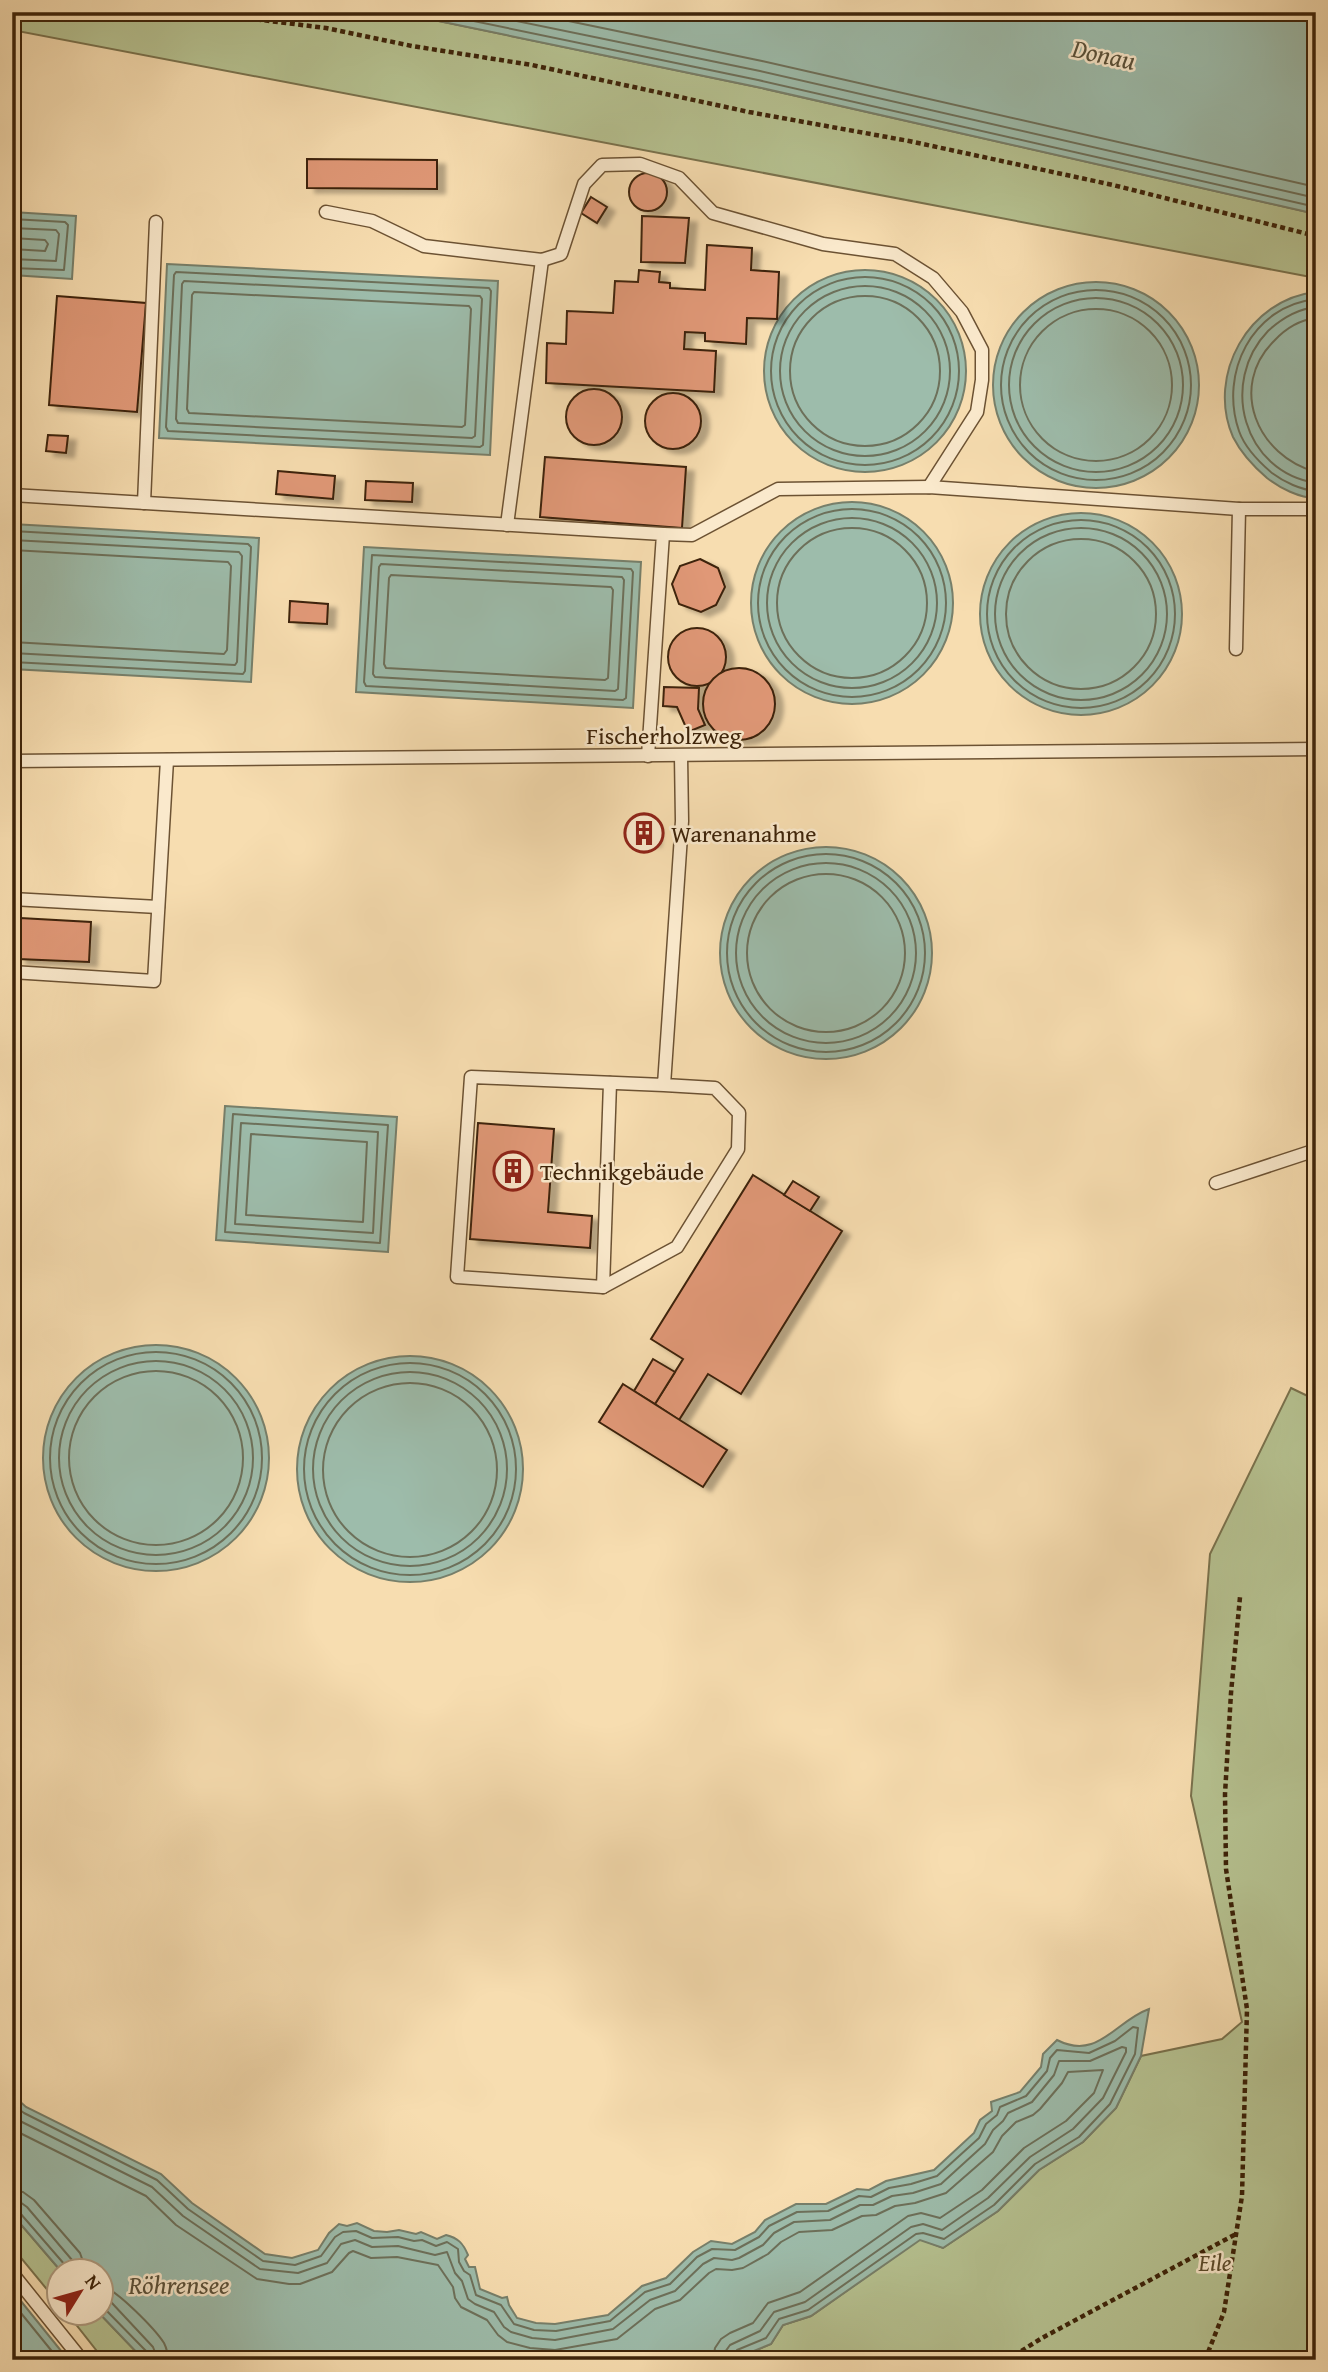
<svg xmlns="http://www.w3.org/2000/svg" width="1328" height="2372" viewBox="0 0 1328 2372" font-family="'Gentium Book Plus',serif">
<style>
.green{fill:#b6c291;stroke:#7a724d;stroke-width:2}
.water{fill:#9dbcab;stroke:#777f6a;stroke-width:2}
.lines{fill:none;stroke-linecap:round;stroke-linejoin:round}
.shore{stroke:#6d705a;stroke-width:2}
.building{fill:#e09877;stroke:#3d2309;stroke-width:2;filter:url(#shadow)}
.service-casing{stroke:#6c5233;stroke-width:15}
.path{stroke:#3d2309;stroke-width:4.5;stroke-dasharray:5 3.5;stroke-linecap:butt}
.service{stroke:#fae9cc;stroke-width:12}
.labels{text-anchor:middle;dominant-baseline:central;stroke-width:5;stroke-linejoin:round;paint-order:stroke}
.street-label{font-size:24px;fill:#3d2309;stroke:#fae9cc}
.poi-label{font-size:24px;fill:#3d2309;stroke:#fae9cc;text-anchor:start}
.park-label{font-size:24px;font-style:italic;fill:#5b4b2b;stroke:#fae9cc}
.water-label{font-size:26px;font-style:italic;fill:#5a513a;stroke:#fae9cc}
</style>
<defs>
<filter id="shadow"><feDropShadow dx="8" dy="4.5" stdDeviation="2" flood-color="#0004"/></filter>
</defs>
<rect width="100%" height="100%" fill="#f7ddb0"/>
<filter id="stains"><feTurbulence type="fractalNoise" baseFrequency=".00286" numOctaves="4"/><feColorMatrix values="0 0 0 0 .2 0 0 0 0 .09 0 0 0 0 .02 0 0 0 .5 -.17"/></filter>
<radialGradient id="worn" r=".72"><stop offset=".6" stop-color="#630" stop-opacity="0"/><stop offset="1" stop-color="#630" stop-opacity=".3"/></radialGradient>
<!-- green -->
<g class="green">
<polygon points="12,12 395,12 757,87 1316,214 1316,278 12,30"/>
<polygon points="1291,1388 1316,1400 1316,2360 732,2360 771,2344 783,2325 811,2316 920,2239 943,2248 998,2211 1039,2170 1083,2142 1116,2108 1141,2056 1222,2039 1242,2022 1191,1796 1210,1554"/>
<polygon points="12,2214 60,2270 59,2304 12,2247"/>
<polygon points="67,2313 99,2313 144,2360 104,2360"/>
</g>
<!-- water -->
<g class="water">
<polygon points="395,12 1316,12 1316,214 757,87"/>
<polygon points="12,212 76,216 72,279 12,275"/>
<polygon points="167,264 498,281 490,455 159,438"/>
<circle cx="865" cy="371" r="101"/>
<circle cx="1096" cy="385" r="103"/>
<path d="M1316,292V498C1299,498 1280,488 1267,478C1253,466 1241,453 1233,437C1206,375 1249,299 1316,292Z"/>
<circle cx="852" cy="603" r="101"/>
<circle cx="1081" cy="614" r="101"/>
<polygon points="12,524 259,538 251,682 12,669"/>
<polygon points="364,547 641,562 633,708 356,692"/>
<circle cx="826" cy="953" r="106"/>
<polygon points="225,1106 397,1117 388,1252 216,1240"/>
<circle cx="156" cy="1458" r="113"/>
<circle cx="410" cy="1469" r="113"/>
<path d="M1149,2009L1141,2056L1116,2108L1083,2142L1039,2170L998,2211L943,2248L920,2240L811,2316L783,2325L771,2344L732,2360H144L99,2313L102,2312V2270H60L12,2214V2086L16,2098L26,2107L161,2174L192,2203L265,2254L292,2258L318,2250L329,2233L339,2224L347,2226L357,2223L374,2231L387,2232L399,2230L416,2234L421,2232L437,2239L446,2235C458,2238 463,2243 468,2255L465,2259L469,2267H475L480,2289L502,2298L507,2297L509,2305L517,2318L536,2323L555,2324L608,2315L642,2286L666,2278L693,2252L711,2241L732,2244L755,2232L765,2220L796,2204H826L857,2189L869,2190L886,2181L934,2170L974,2133L980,2120L992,2111L991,2102L1020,2092L1041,2067L1043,2054L1057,2040C1098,2061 1115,2021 1149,2009Z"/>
<polygon points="12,2290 66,2357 63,2360 12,2360"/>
</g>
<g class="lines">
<!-- shore -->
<g class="shore">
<polyline points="430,12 758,80 1316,207"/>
<polyline points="473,12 760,71 1316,198"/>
<polyline points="525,12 762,61 1316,187"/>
<polyline points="12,219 65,222 68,225 64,270 12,268"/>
<polyline points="12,228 56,230 59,234 56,261 12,259"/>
<polyline points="12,238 45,240 48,244 45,251 12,249"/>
<polygon points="176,272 489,288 491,291 483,445 480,447 168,431 166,427 174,275"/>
<circle cx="865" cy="371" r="94"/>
<polygon points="184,281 480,296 482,299 475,436 472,438 178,423 176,419 182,284"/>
<circle cx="865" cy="371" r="85"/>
<circle cx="1096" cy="385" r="95"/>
<polygon points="194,292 469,306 471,309 465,425 462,427 189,413 187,409 192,295"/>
<circle cx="865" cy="371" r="75"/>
<circle cx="1096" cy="385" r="87"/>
<path d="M1316,299C1252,306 1219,373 1239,431C1245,448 1259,462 1272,473C1284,482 1301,490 1316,491"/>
<path d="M1316,307C1298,309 1281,319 1268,331C1219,382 1243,472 1316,483"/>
<circle cx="1096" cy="385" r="76"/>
<path d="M1316,318C1299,320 1285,329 1274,341C1228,387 1257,456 1316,472"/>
<circle cx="852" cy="603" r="94"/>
<circle cx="852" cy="603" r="85"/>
<circle cx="1081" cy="614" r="94"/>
<circle cx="1081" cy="614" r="86"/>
<circle cx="852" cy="603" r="75"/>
<polyline points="12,531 248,544 251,547 245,671 243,674 12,662"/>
<circle cx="1081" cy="614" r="75"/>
<polyline points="12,540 239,552 242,556 237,662 235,665 12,653"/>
<polyline points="12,550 228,562 231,566 227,650 224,654 12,642"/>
<polygon points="372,555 631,569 633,572 626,698 623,700 366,686 364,682"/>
<polygon points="381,564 622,577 624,580 618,689 615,691 375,677 373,674 379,567"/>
<polygon points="391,575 611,587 613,590 608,678 605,680 386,668 384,664 389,578"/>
<circle cx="826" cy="953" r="99"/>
<circle cx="826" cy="953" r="90"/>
<circle cx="826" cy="953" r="79"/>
<polygon points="233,1114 388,1125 380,1243 225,1232"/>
<polygon points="241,1123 378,1132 373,1233 235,1224"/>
<polygon points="251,1134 367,1142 363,1222 246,1215"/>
<circle cx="156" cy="1458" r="106"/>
<circle cx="156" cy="1458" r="97"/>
<circle cx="410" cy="1469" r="106"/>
<circle cx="156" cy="1458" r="87"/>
<circle cx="410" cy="1469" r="97"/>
<circle cx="410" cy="1470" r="87"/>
<polyline points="12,2104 24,2113 157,2180 188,2209 263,2261 295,2265 321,2256 335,2237 343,2232 356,2231 372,2238 398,2237 414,2241 422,2240 436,2246 447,2242 458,2249 459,2262 464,2271 470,2275 476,2295 501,2305 514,2324 534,2330 556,2331 610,2321 645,2292 670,2284 697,2257 712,2249 735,2250 759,2237 769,2226 797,2212 828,2211 859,2196 871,2197 889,2188 911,2184 937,2176 979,2138 986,2124 997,2115 1000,2107 1026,2096 1047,2071 1050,2058 1057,2050 1089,2053 1115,2041 1133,2027 1138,2028 1135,2054 1110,2104 1079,2137 1035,2164 994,2205 944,2239 923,2233 916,2234 808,2310 779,2319 766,2338 737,2350 733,2360"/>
<polyline points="12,2115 20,2121 152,2187 183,2216 260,2269 298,2273 327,2263 341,2244 355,2240 372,2247 398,2246 435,2255 447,2252 455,2273 462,2281 468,2299 475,2304 494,2312 504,2327 511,2332 532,2338 555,2340 613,2329 650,2300 675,2291 703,2264 714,2258 732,2260 739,2258 763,2245 774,2233 794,2222 830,2220 860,2205 873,2205 892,2196 913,2193 941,2184 985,2144 993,2130 1003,2121 1008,2113 1032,2102 1054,2075 1059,2061 1090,2061 1122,2047 1126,2048 1126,2052 1103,2098 1073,2129 1030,2157 988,2198 942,2230 923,2224 911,2227 805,2302 774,2312 760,2331 730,2345 725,2352 724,2360"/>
<polyline points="12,2129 146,2196 176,2225 257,2279 289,2284 300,2284 332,2272 349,2253 353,2251 371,2258 397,2257 438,2265 453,2287 455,2298 461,2307 487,2320 498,2335 507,2342 530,2348 555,2350 617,2339 655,2309 680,2300 709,2273 716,2269 732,2270 743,2268 768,2254 781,2242 799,2232 832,2230 862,2216 876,2215 895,2206 915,2203 946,2193 993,2152 1002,2136 1016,2122 1033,2115 1040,2109 1062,2083 1068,2072 1103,2070 1094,2093 1066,2121 1024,2148 982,2190 940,2218 921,2213 908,2216 800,2292 768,2303 753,2323 730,2333 721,2339 715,2348 713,2360"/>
<polyline points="12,2191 23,2192 34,2200 80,2253 86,2270"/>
<polyline points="12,2202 20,2202 27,2207 72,2260 75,2270"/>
<polyline points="12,2210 20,2213 65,2265 67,2270"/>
<path d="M102,2286C117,2290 155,2329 164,2343C167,2349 168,2354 168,2360"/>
<polyline points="102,2297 111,2302 153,2347 158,2360"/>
<polyline points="12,2302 59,2360"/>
<polyline points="102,2306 147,2352 149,2360"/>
</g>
</g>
<!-- building -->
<g class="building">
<polygon points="307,159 437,160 437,189 307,188"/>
<circle cx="648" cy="192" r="19"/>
<polygon points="591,197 607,207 597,223 581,213"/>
<polygon points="642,216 689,218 685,263 641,262"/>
<polygon points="707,245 752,248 751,270 779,272 777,319 747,318 746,344 705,341 705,333 685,332 684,349 716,351 714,392 546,383 547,343 566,344 567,311 613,313 615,281 638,282 639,270 660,272 659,282 670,283 670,288 705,290"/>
<polygon points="57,296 146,303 137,412 49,405"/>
<circle cx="594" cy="417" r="28"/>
<circle cx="673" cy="421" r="28"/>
<polygon points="48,435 68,436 66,453 46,451"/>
<polygon points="545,457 686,467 682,528 540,517"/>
<polygon points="278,471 335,476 333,499 276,494"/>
<polygon points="366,481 413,483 412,502 365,500"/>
<polygon points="700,559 718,568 725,587 716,605 701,612 679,604 672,584 680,566"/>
<polygon points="290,601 328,604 327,624 289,622"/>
<circle cx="697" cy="657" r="29"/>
<circle cx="739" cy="704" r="36"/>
<polygon points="664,687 699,688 698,709 705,725 688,732 677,707 663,706"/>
<polygon points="634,823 654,824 653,842 633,841"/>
<polygon points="20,918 91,922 89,962 18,959"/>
<polygon points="478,1123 554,1129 548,1212 592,1216 590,1248 470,1239"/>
<polygon points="753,1175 842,1231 741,1394 708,1374 679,1420 655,1404 683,1359 651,1339"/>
<polygon points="793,1181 819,1197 810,1211 784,1195"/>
<polygon points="653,1359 675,1372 655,1404 634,1391"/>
<polygon points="623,1384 727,1450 703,1487 599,1422"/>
</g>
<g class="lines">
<!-- service casing -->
<g class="service-casing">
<g id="service">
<polyline points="326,212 372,221 424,246 542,260 561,254 584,184 602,165 640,164 679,178 713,213 823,244 895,254 933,278 962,312 982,350 982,380 977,412 929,487"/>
<polyline points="12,495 663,534 648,756"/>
<polyline points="144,503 156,222"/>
<polyline points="507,525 542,260"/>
<polyline points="663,534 692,535 778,489 929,487 1239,509 1316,509"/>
<polyline points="1236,649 1239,509"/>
<polyline points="12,761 1316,749"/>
<polyline points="12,899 158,907"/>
<polyline points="12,972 154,981 167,760"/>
<polyline points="664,1085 471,1077 457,1277 603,1287 677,1247 738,1149 739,1113 715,1088 664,1085 682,821 681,756"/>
<polyline points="1216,1183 1316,1150"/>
<polyline points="603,1287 610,1083"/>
<polyline points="12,2273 77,2354 78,2360"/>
</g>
</g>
<!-- path -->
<g class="path">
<polyline points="197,12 326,28 412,46 532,65 749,112 909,141 1113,185 1316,236"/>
<polyline points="1007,2360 1042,2338 1236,2234"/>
<polyline points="1205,2360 1224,2312 1242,2196 1247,2009 1226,1869 1225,1794 1231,1693 1240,1597"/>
</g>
<!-- service -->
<use href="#service" class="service"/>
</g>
<!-- icons -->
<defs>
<g id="building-ring" transform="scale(2.0125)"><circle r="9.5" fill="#fae9cc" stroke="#8f2418" stroke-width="1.5"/><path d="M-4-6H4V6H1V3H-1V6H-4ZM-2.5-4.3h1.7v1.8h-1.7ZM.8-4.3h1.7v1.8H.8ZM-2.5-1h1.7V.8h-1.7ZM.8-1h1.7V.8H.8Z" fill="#8f2418"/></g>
</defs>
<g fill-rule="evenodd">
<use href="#building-ring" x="644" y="833"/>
<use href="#building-ring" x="513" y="1171"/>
</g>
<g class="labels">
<!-- street labels -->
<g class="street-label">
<text x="664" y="735">Fischerholzweg</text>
</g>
<!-- poi labels -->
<g class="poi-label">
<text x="671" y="833">Warenanahme</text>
<text x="540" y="1171">Technikgebäude</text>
</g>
<!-- park labels -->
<g class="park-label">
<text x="1215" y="2262">Eile</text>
</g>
<!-- water labels -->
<g class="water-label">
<text transform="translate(1104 54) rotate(12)">Donau</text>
<text x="179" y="2284">Röhrensee</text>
</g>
</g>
<!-- margin -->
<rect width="1328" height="2372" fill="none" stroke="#f7ddb0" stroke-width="42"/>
<rect x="14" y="14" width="1300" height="2344" fill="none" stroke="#3d2309" stroke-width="3.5"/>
<rect x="21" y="21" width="1286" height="2330" fill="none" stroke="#3d2309" stroke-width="2"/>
<!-- north arrow -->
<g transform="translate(80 2292) rotate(53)"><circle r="33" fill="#fae9cc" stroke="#ae9a7e" stroke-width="2"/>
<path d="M0-5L12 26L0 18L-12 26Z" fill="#8f2418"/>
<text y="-10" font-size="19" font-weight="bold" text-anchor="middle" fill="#3d2309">N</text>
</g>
<rect width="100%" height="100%" filter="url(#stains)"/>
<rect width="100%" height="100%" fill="url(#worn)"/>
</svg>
